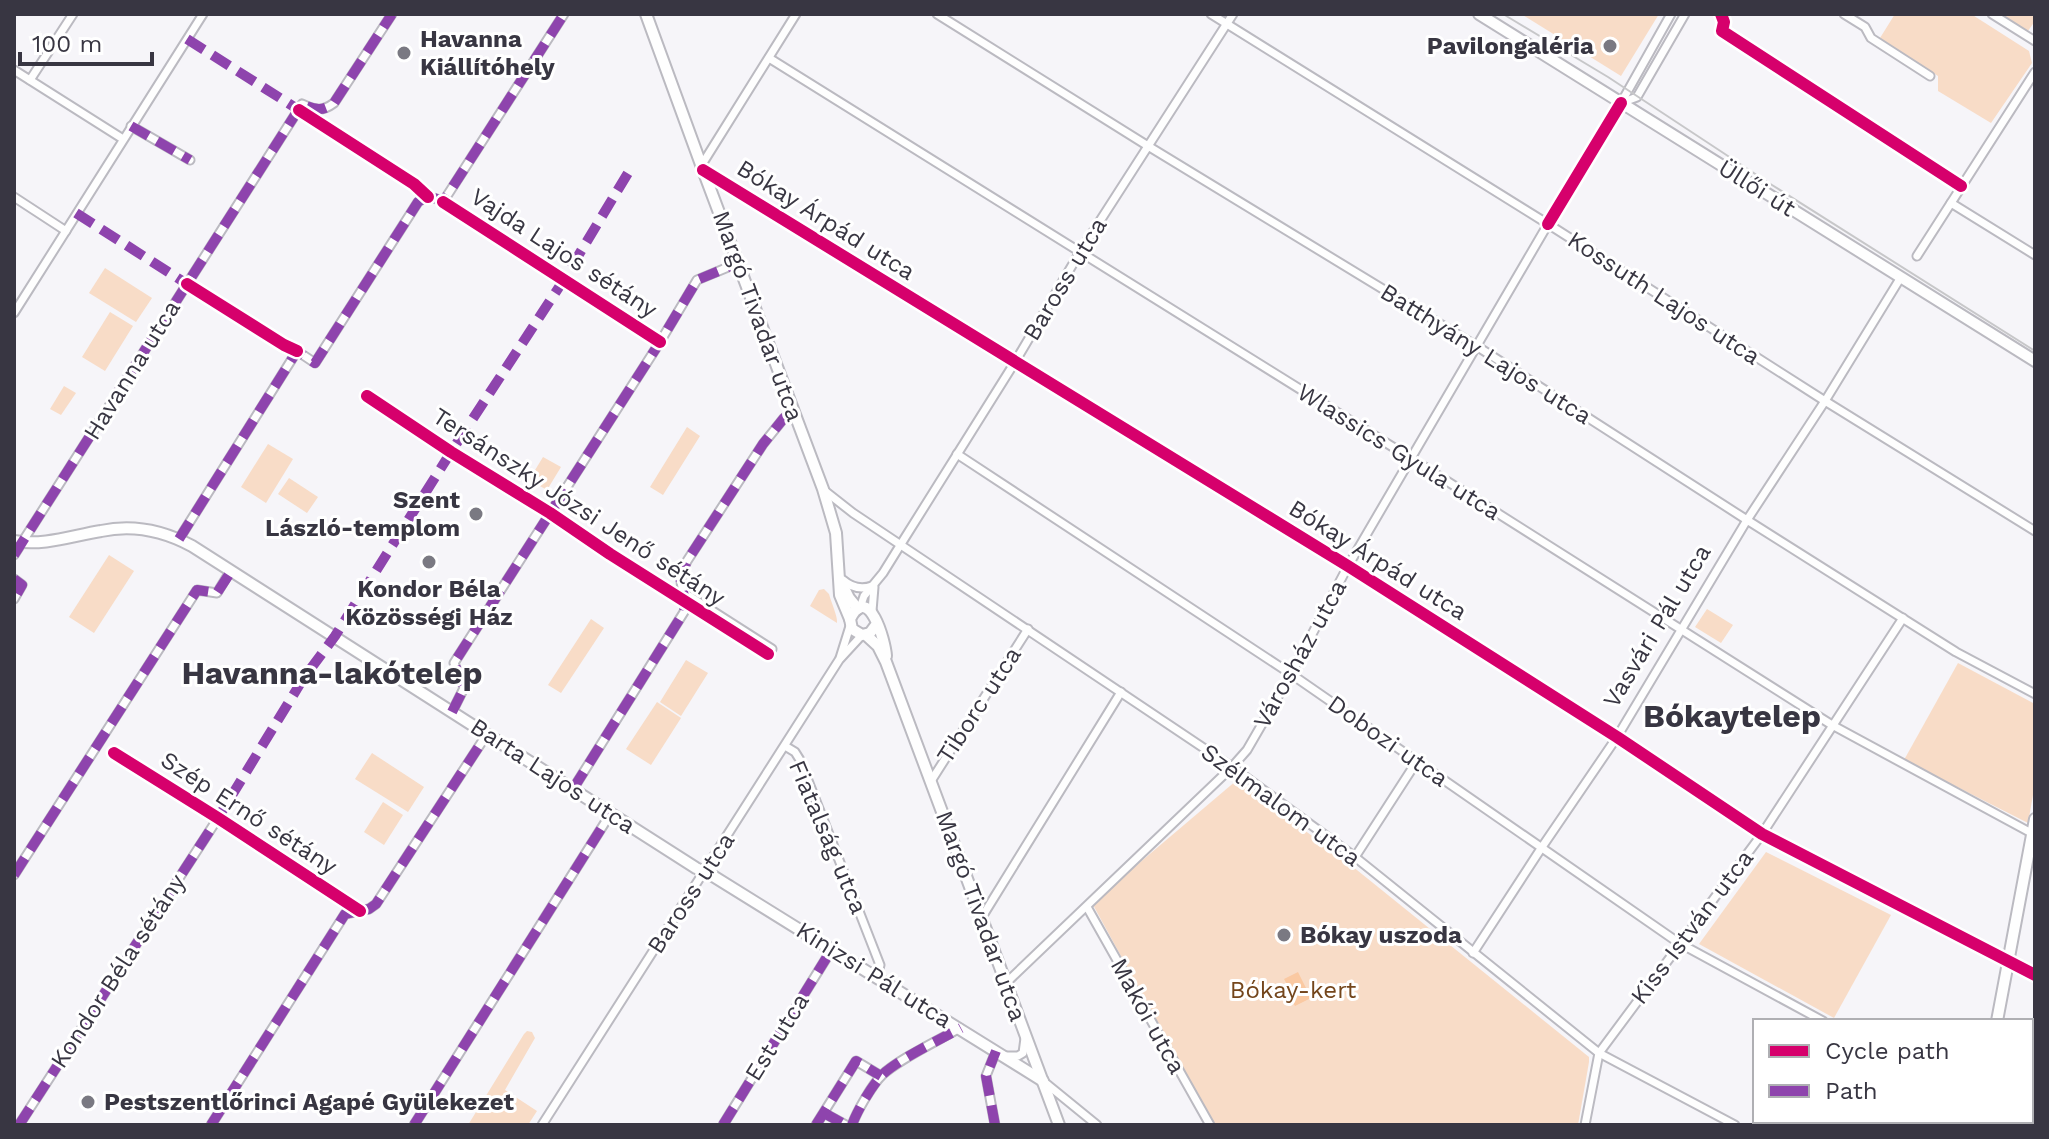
<svg xmlns="http://www.w3.org/2000/svg" width="2049" height="1139" viewBox="0 0 2049 1139" font-family="'Work Sans',sans-serif">
<style>
.green{fill:#f8dcc7}
.water{fill:#fac9a2}
.lines{fill:none;stroke-linecap:round;stroke-linejoin:round}
.street-casing{stroke:#bbbac1;stroke-width:11}
.secondary-casing{stroke:#bbbac1;stroke-width:14}
.street{stroke:#fefefe;stroke-width:7}
.secondary{stroke:#fefefe;stroke-width:10}
.tram{stroke:#c7c7c9;stroke-width:2}
.quiet{stroke:#8e44ad;stroke-width:10;stroke-dasharray:20 10;stroke-linecap:butt}
.cycleway-casing{stroke:#fff;stroke-width:17}
.cycleway{stroke:#d6006c;stroke-width:12}
.poi-dot{fill:#7a7982;stroke:#fff;stroke-width:3}
.labels{text-anchor:middle;dominant-baseline:central;stroke-width:6;stroke-linejoin:round;paint-order:stroke}
.poi-label{font-size:24px;font-weight:bold;fill:#383642;stroke:#fff;text-anchor:start}
.street-label{font-size:24px;fill:#383642;stroke:#fff}
.park-label{font-size:24px;fill:#74461c;stroke:#fff}
.district-label{font-size:32px;font-weight:bold;fill:#383642;stroke:#fff}
</style>
<rect width="100%" height="100%" fill="#f6f5f9"/>
<!-- green -->
<g class="green">
<polygon points="1521,14 1659,14 1621,76"/>
<polygon points="1895,14 1971,14 2029,51 2032,63 1991,123 1938,91 1938,76 1880,38"/>
<polygon points="1992,14 2035,14 2035,21 2025,35"/>
<polygon points="105,268 152,298 136,322 89,293"/>
<polygon points="110,312 133,326 105,371 82,357"/>
<polygon points="64,386 76,393 61,415 50,409"/>
<polygon points="687,427 700,436 663,495 650,487"/>
<polygon points="268,444 293,459 266,503 241,487"/>
<polygon points="543,457 561,467 547,490 529,480"/>
<polygon points="289,478 318,497 307,513 278,494"/>
<polygon points="109,555 134,571 94,633 69,617"/>
<path d="M824,589L829,594C831,602 838,617 837,623L810,606L819,590Z"/>
<polygon points="1707,609 1733,625 1721,643 1695,627"/>
<polygon points="591,619 604,628 561,693 548,685"/>
<polygon points="686,660 708,673 681,716 660,702"/>
<polygon points="1958,663 2035,704 2035,784 2028,823 1904,760"/>
<polygon points="657,702 681,718 651,765 626,749"/>
<polygon points="372,753 424,787 408,812 355,779"/>
<polygon points="1237,780 1347,862 1589,1057 1589,1062 1578,1125 1213,1125 1092,903"/>
<polygon points="383,802 403,815 384,845 364,832"/>
<polygon points="1766,852 1891,915 1834,1018 1699,944"/>
<polygon points="527,1031 532,1032 535,1038 505,1090 537,1111 528,1125 468,1125 524,1034"/>
</g>
<!-- water -->
<polygon class="water" points="1298,972 1311,998 1295,1006 1292,1001 1295,999 1284,979"/>
<g class="lines">
<!-- street casing -->
<g class="street-casing">
<g id="street">
<polyline points="937,14 1148,146 1478,347 1747,520 1956,652 2035,694"/>
<polyline points="1211,14 1548,224 1825,401 2035,531"/>
<polyline points="1844,14 1865,27 1871,38 1930,76"/>
<polyline points="1992,14 2035,41"/>
<polyline points="769,58 1412,459 1832,725 2035,835"/>
<polyline points="14,70 123,139"/>
<polyline points="30,80 73,14"/>
<polyline points="1621,103 1637,97 1685,14"/>
<polyline points="131,126 190,160"/>
<polyline points="701,166 796,14"/>
<polyline points="703,170 1348,566 1617,737 1762,834 2035,975"/>
<polyline points="14,197 66,231"/>
<polyline points="1951,203 2035,255"/>
<polyline points="1917,256 2035,72"/>
<polyline points="14,313 203,14"/>
<polyline points="957,454 1291,674 1679,943 1823,1021"/>
<polyline points="825,491 853,513 1232,767 1355,857 1599,1053 1735,1125"/>
<path d="M179,539L297,351L315,363L418,202C427,195 434,197 443,202L564,14"/>
<path d="M14,555L302,104C315,110 322,112 334,103L392,14"/>
<polyline points="14,579 22,585 14,599"/>
<path d="M843,580C851,587 861,590 872,586"/>
<polyline points="686,594 772,649"/>
<polyline points="860,608 864,596 883,573 901,544 1015,362 1080,252 1233,14"/>
<polyline points="872,611 874,587"/>
<polyline points="840,658 850,626"/>
<polyline points="452,712 464,688 454,663 660,342 697,280 738,263"/>
<polyline points="785,746 795,752 800,760 880,965 877,977"/>
<polyline points="931,781 1028,629"/>
<path d="M573,789L684,612C688,596 679,588 681,575C682,570 685,566 687,561L763,444L784,418L793,411"/>
<polyline points="1355,857 1417,761"/>
<polyline points="14,875 197,590 217,593 231,570"/>
<polyline points="1087,907 1210,1125"/>
<polyline points="982,917 1121,692"/>
<polyline points="1473,953 1542,847 1617,737 1747,520 1825,401 1901,277"/>
<polyline points="1006,983 1232,767 1247,750 1291,674 1348,566 1548,224 1621,103 1671,14"/>
<polyline points="1007,1056 1018,1056 1023,1053 1025,1038"/>
<polyline points="1043,1081 1097,1125"/>
<polyline points="824,1113 846,1125"/>
<polyline points="2015,1121 2024,1125"/>
<polyline points="19,1125 218,818"/>
<polyline points="211,1125 345,914 369,909 376,904 487,734"/>
<polyline points="414,1125 611,813"/>
<polyline points="542,1125 839,660 862,635"/>
<polyline points="723,1125 832,949"/>
<polyline points="816,1125 856,1061 881,1076"/>
<path d="M852,1125C857,1111 872,1085 882,1075C899,1059 939,1040 960,1028"/>
<polyline points="995,1125 986,1076 996,1051"/>
<polyline points="1585,1125 1599,1053 1762,834 1903,618"/>
</g>
</g>
<!-- secondary casing -->
<g class="secondary-casing">
<g id="secondary">
<polyline points="646,14 703,170 823,489 836,533 840,595 850,619"/>
<polyline points="1479,14 2035,361"/>
<path d="M14,541C44,546 71,536 101,531C133,524 164,531 192,546L696,868L713,876L1043,1081"/>
<polyline points="842,584 849,598 858,609"/>
<path d="M876,625L870,633L862,635L852,629L850,619C869,582 885,641 886,656"/>
<polyline points="866,635 878,646 886,662 1059,1125"/>
<polyline points="1997,1021 2035,819"/>
<polyline points="1977,1125 1978,1121"/>
</g>
</g>
<!-- street -->
<use href="#street" class="street"/>
<!-- secondary -->
<use href="#secondary" class="secondary"/>
<!-- tram -->
<polyline class="tram" points="1503,14 1608,77 1772,185 2035,351"/>
<!-- quiet -->
<g class="quiet">
<polyline points="187,39 299,110"/>
<polyline points="131,126 190,160"/>
<polyline points="76,213 187,284"/>
<path d="M179,539L297,351L315,363L418,202C427,195 434,197 443,202L564,14"/>
<path d="M14,555L302,104C315,110 322,112 334,103L392,14"/>
<polyline points="14,579 22,585 14,599"/>
<polyline points="452,712 464,688 454,663 660,342 697,280 738,263"/>
<path d="M573,789L684,612C688,596 679,588 681,575C682,570 685,566 687,561L763,444L784,418L793,411"/>
<polyline points="14,875 197,590 217,593 232,570"/>
<polyline points="824,1113 846,1125"/>
<polyline points="19,1125 218,818 303,679 335,636 451,452 563,281 631,168"/>
<polyline points="211,1125 345,914 369,909 376,904 487,734"/>
<polyline points="414,1125 611,813"/>
<polyline points="723,1125 832,949"/>
<polyline points="816,1125 856,1061 881,1076"/>
<path d="M852,1125C857,1111 872,1085 882,1075C899,1059 939,1040 961,1028"/>
<polyline points="995,1125 986,1076 996,1051"/>
</g>
<!-- cycleway casing -->
<g class="cycleway-casing">
<g id="cycleway">
<polyline points="1721,14 1724,22 1722,31 1961,186"/>
<polyline points="299,110 414,184 428,197"/>
<polyline points="703,170 1348,566 1617,737 1762,834 2035,975"/>
<polyline points="443,202 660,342"/>
<polyline points="1548,224 1621,103"/>
<polyline points="187,284 284,345 297,351"/>
<polyline points="367,396 451,452 550,513 610,554 768,654"/>
<polyline points="114,753 218,818 360,911"/>
</g>
</g>
<!-- cycleway -->
<use href="#cycleway" class="cycleway"/>
</g>
<!-- markers -->
<g class="poi-dot">
<circle cx="1610" cy="46" r="8"/>
<circle cx="404" cy="53" r="8"/>
<circle cx="476" cy="514" r="8"/>
<circle cx="429" cy="562" r="8"/>
<circle cx="1284" cy="935" r="8"/>
<circle cx="88" cy="1102" r="8"/>
</g>
<g class="labels">
<!-- poi labels -->
<g class="poi-label">
<text x="420" y="39">Havanna<tspan x="420" dy="28">Kiállítóhely</tspan></text>
<text x="1594" y="46" text-anchor="end">Pavilongaléria</text>
<text x="460" y="500" text-anchor="end">Szent<tspan x="460" dy="28">László-templom</tspan></text>
<text x="429" y="589" text-anchor="middle">Kondor Béla<tspan x="429" dy="28">Közösségi Ház</tspan></text>
<text x="1300" y="935">Bókay uszoda</text>
<text x="104" y="1102">Pestszentlőrinci Agapé Gyülekezet</text>
</g>
<!-- street labels -->
<g class="street-label">
<text transform="translate(1757 188) rotate(32)">Üllői út</text>
<text transform="translate(826 220) rotate(32)">Bókay Árpád utca</text>
<text transform="translate(564 253) rotate(33)">Vajda Lajos sétány</text>
<text transform="translate(1065 279) rotate(-59)">Baross utca</text>
<text transform="translate(1664 298) rotate(33)">Kossuth Lajos utca</text>
<text transform="translate(758 316) rotate(70)">Margó Tivadar utca</text>
<text transform="translate(1486 354) rotate(32)">Batthyány Lajos utca</text>
<text transform="translate(132 370) rotate(-58)">Havanna utca</text>
<text transform="translate(1399 452) rotate(32)">Wlassics Gyula utca</text>
<text transform="translate(579 507) rotate(33)">Tersánszky Józsi Jenő sétány</text>
<text transform="translate(1378 560) rotate(32)">Bókay Árpád utca</text>
<text transform="translate(1657 626) rotate(-59)">Vasvári Pál utca</text>
<text transform="translate(1300 654) rotate(-61)">Városház utca</text>
<text transform="translate(979 705) rotate(-57)">Tiborc utca</text>
<text transform="translate(1388 741) rotate(35)">Dobozi utca</text>
<text transform="translate(553 776) rotate(33)">Barta Lajos utca</text>
<text transform="translate(1281 805) rotate(36)">Szélmalom utca</text>
<text transform="translate(249 813) rotate(33)">Szép Ernő sétány</text>
<text transform="translate(828 837) rotate(67)">Fiatalság utca</text>
<text transform="translate(691 893) rotate(-57)">Baross utca</text>
<text transform="translate(981 916) rotate(70)">Margó Tivadar utca</text>
<text transform="translate(1692 927) rotate(-53)">Kiss István utca</text>
<text transform="translate(118 971) rotate(-57)">Kondor Béla sétány</text>
<text transform="translate(874 975) rotate(32)">Kinizsi Pál utca</text>
<text transform="translate(1148 1016) rotate(61)">Makói utca</text>
<text transform="translate(777 1037) rotate(-58)">Est utca</text>
</g>
<!-- park labels -->
<g class="park-label">
<text x="1293" y="990">Bókay-kert</text>
</g>
<!-- district labels -->
<g class="district-label">
<text x="332" y="673">Havanna-lakótelep</text>
<text x="1732" y="716">Bókaytelep</text>
</g>
</g>
<!-- border -->
<rect width="2049" height="1139" fill="none" stroke="#383642" stroke-width="32"/>
<!-- legend -->
<rect x="1753" y="1019" width="280" height="104" fill="#ffffff" stroke="#afafb3" stroke-width="2"/>
<rect x="1769" y="1045" width="40" height="12" fill="#d6006c" stroke="#afafb3" stroke-width="2"/>
<text x="1825" y="1059" font-size="24" fill="#383642">Cycle path</text>
<rect x="1769" y="1085" width="40" height="12" fill="#8e44ad" stroke="#afafb3" stroke-width="2"/>
<text x="1825" y="1099" font-size="24" fill="#383642">Path</text>
<!-- scale -->
<path d="M20 52v12h132v-12" fill="none" stroke="#383642" stroke-width="4"/>
<text x="32" y="52" font-size="24" fill="#383642" stroke="#ffffff" stroke-width="6" paint-order="stroke">100 m</text>
</svg>
